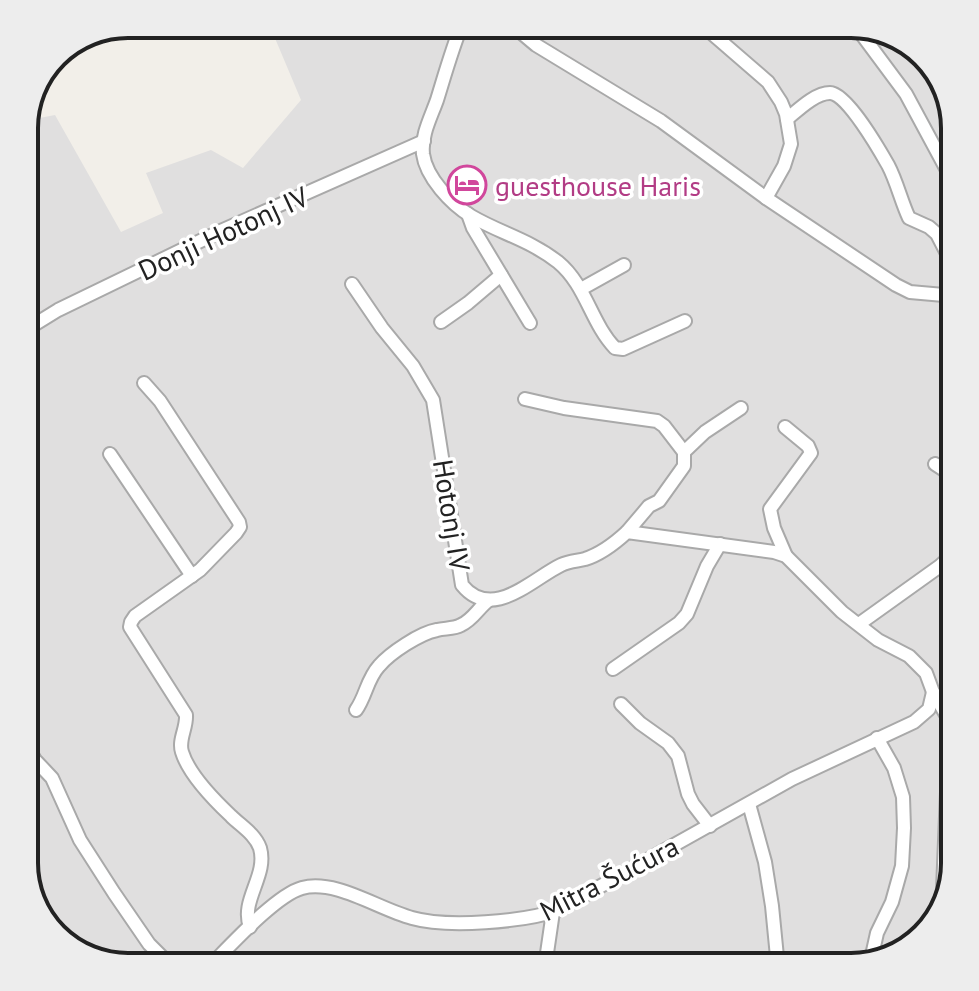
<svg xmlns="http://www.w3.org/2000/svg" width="979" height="991" viewBox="0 0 979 991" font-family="'PT Sans',sans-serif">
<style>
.residential{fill:#e0dfdf}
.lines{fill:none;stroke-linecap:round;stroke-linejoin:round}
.minor-casing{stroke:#a9a9a9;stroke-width:16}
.minor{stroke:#fff;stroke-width:12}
.labels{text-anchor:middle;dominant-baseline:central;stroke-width:7;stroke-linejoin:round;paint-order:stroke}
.hotel-label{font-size:28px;fill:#b23c85;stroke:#fff;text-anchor:start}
.street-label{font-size:28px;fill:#222;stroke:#fff}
.rim{fill:none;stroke:#222;stroke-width:4}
</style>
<rect width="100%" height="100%" fill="#f2efe9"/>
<!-- residential -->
<polygon class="residential" points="269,24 857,24 929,60 955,128 955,863 919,941 851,967 128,967 50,931 24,863 24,121 55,115 121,232 163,213 146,173 211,150 243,168 301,100"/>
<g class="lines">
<!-- minor casing -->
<g class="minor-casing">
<g id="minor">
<path d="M462,24C452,49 445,74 437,100C431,117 421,135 423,154C426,177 451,204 471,216C500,233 530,240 558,262C586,285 591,323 615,348L623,349L685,321"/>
<polyline points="511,24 536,45 661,121 766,198 896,285 910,292 955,296"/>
<polyline points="701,24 768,82 781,102 786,114 791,144 784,166 766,198"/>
<polyline points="854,24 906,94 955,185"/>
<path d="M787,119C798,110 815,93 830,93C847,93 880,151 888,165C897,182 901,201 909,218L929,227L937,234L955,269"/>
<polyline points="468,214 473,228 530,323"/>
<path d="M352,284L382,328L413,366L433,400L462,585C492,622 532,579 561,565C569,561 577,561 585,559C601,554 614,544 627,532L774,552L786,556L842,612L878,640L909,656L926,673L933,692L948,718V768L943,889"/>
<polyline points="581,289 624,265"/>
<polyline points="441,322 468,303 501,275"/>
<polyline points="24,331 58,310 223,230 424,141"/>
<path d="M144,383L160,401L239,522L240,527L236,533L200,570L135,616L131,622L130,627L186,715C187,728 178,740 182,752C189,775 214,800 231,816C241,826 255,834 260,848C268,876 240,900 250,927"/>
<polyline points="525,399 564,408 657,421 664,426 684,452 684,466 659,501 649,506 627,532"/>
<polyline points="785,427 808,446 811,453 770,509 774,528 786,556"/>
<polyline points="684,452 705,432 741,408"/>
<polyline points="110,454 192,576"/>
<polyline points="935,464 955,477"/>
<polyline points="859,624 940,566 955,552"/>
<polyline points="613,669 679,623 687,614 707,566 720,544"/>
<polyline points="621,704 640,723 668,743 678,756 688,794 693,804 710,826"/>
<path d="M356,710C366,696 367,679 379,666C390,653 420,633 437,630C445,628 454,629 461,625C473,620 479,607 489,600"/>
<polyline points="24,742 35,760 52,778 80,840 114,893 149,944 172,967"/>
<polyline points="749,804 765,862 772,906 778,967"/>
<polyline points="871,960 877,933 892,902 902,866 904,828 903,797 894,768 877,738"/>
<path d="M209,967C229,947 276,895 302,888C336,879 378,909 412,918C447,928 524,922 558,910L792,779L914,722L929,709L933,692"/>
<polyline points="543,967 547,953 553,912"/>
</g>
</g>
<!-- minor -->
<use href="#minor" class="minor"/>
</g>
<!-- icons -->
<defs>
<g id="hotel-ring" transform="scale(2)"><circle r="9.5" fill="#fff" stroke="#d1479c" stroke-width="1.5"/><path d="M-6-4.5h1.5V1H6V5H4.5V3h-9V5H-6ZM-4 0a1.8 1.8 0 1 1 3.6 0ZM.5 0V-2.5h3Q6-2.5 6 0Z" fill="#d1479c"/></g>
</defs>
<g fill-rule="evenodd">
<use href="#hotel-ring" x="467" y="185"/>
</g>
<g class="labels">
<!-- hotel labels -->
<g class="hotel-label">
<text x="495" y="185">guesthouse Haris</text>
</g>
<!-- street labels -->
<g class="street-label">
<text transform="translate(223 233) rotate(-25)">Donji Hotonj IV</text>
<text transform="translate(452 515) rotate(81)">Hotonj IV</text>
<text transform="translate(609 878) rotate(-27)">Mitra Šućura</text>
</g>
</g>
<!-- crop -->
<path d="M0 0H979V991H0ZM128 38H851A90 90 0 0 1 941 128V863A90 90 0 0 1 851 953H128A90 90 0 0 1 38 863V128A90 90 0 0 1 128 38Z" fill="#ededed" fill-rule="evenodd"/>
<path class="rim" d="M128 38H851A90 90 0 0 1 941 128V863A90 90 0 0 1 851 953H128A90 90 0 0 1 38 863V128A90 90 0 0 1 128 38Z"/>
</svg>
